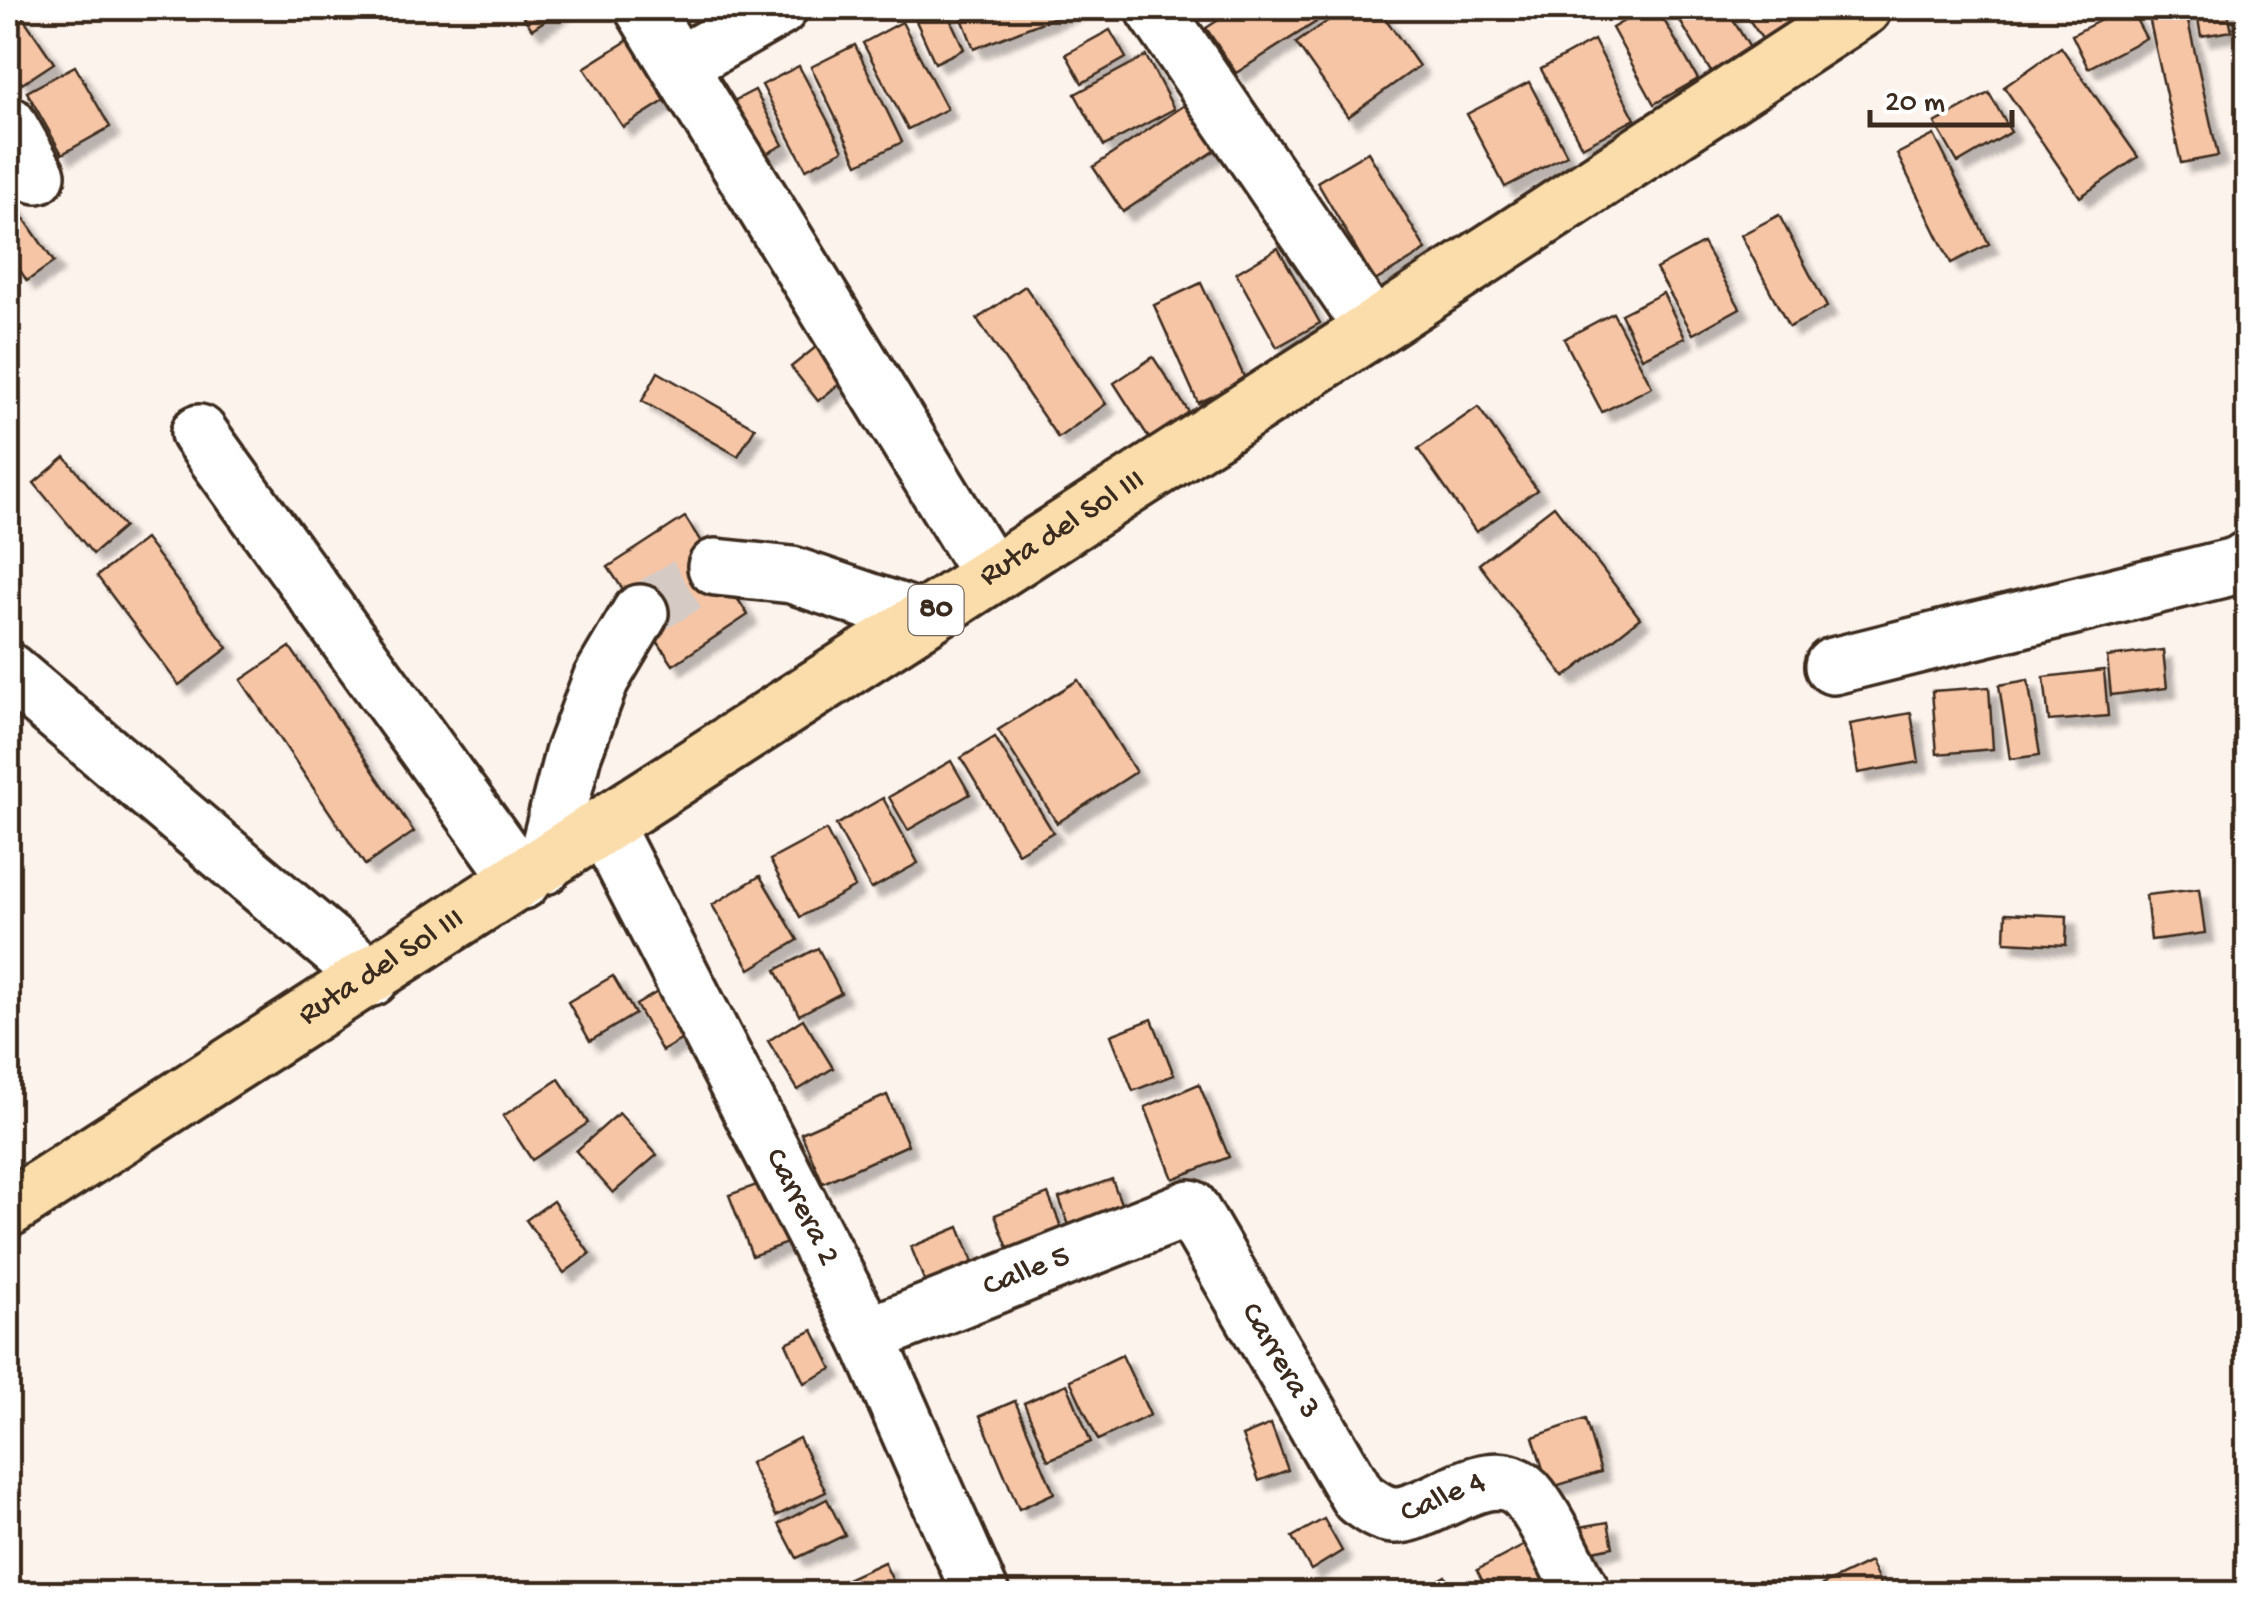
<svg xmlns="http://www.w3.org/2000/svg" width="2255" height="1601" viewBox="0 0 2255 1601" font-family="'Gochi Hand',sans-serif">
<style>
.building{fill:#f6c5a6;stroke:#3b2a1e;stroke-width:2.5;filter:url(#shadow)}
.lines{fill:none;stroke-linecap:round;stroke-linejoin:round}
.minor-tunnel{stroke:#d6cbc4;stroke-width:55;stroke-dasharray:55 28;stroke-linecap:butt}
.minor-casing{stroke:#3b2a1e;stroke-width:62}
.highway-casing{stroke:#3b2a1e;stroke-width:62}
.minor{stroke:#fff;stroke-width:55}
.highway{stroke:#faddab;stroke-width:55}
.labels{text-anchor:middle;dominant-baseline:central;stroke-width:8;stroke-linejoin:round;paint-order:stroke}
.shield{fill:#fff;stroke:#766a62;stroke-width:2.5}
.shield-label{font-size:30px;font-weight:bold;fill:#3b2a1e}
.street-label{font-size:32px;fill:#3b2a1e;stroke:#fff}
</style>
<defs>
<filter id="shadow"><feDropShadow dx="9" dy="9" stdDeviation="2.5" flood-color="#0004"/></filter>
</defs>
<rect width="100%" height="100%" fill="#fdf3ed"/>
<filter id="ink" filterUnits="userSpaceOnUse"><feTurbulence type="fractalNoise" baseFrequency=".01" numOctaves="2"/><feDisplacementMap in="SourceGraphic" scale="20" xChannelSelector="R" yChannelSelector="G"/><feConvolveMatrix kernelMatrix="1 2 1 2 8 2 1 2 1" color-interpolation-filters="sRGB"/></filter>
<g filter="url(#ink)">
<!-- building -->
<g class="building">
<polygon points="517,8 564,8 532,29"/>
<polygon points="921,8 945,8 964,49 935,63 912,12"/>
<polygon points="958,8 1078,8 974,49"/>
<polygon points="1237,8 1307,8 1316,22 1236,73 1206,28"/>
<polygon points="1346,8 1378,8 1419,66 1348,117 1296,43"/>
<polygon points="1647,8 1657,8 1698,79 1654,104 1612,28"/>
<polygon points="1672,8 1726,8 1750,48 1711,72"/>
<polygon points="1741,8 1811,8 1763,40"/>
<polygon points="2124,8 2130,8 2146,38 2088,68 2072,35"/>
<polygon points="2147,8 2185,8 2218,156 2181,163"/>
<polygon points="2196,8 2227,8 2232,31 2201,36"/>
<polygon points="22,16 54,63 22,84 8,62 8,26"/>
<polygon points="902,22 947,109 908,129 863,43"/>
<polygon points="1110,30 1126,58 1082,83 1066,54"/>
<polygon points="630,39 669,98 623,127 584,68"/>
<polygon points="1594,40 1635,119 1582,147 1541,69"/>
<polygon points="855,45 902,142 858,164 811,67"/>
<polygon points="2061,47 2138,157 2080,197 2004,87"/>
<polygon points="1146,56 1174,109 1104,146 1075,94"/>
<polygon points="75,66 110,127 62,154 27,92"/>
<polygon points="799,66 843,150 806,169 762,85"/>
<polygon points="1529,82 1567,155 1505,187 1467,114"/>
<polygon points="755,90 783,145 758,158 730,103"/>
<polygon points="1989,93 2011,132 1958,163 1935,123"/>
<polygon points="1192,100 1222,146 1123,212 1093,167"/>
<polygon points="1934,135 1989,244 1951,263 1897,154"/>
<polygon points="1368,152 1426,250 1375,281 1317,182"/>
<polygon points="8,195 54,262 27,281 8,252"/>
<polygon points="1779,215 1827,307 1789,327 1741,235"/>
<polygon points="1703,243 1740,308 1693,334 1656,269"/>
<polygon points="1278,248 1320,323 1277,347 1236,273"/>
<polygon points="1201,283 1246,381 1198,403 1154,305"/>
<polygon points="1025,286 1106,404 1058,438 977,319"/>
<polygon points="1663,293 1685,338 1642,358 1621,314"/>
<polygon points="1613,313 1652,387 1602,412 1564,339"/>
<polygon points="826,339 853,373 818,401 791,367"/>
<polygon points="1153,357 1198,426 1158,452 1114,383"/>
<polygon points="658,372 755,428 738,456 642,401"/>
<polygon points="1478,407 1537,490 1476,532 1418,449"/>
<polygon points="65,457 124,527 93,554 34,483"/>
<polygon points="1554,506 1640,618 1565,677 1479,564"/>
<polygon points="685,517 748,615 673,665 608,567"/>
<polygon points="145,539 228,648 179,685 97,576"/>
<polygon points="290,647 414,832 365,865 241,680"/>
<polygon points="2163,650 2167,688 2111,695 2107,657"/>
<polygon points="2104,670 2108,716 2049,721 2044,677"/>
<polygon points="1078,680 1136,772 1057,823 998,730"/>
<polygon points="2028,680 2040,755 2010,759 1999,685"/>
<polygon points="1989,687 1993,749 1937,754 1932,691"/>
<polygon points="1911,713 1919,762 1858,773 1850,724"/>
<polygon points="995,737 1053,832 1018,853 961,758"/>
<polygon points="951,761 970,794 908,830 889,797"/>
<polygon points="883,798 918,863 871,889 836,825"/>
<polygon points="826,830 855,887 800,917 770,860"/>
<polygon points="760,876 798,940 750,969 712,905"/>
<polygon points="2199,889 2205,933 2151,940 2146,895"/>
<polygon points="2006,913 2067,916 2066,945 2005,942"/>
<polygon points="818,948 841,993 799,1015 776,970"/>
<polygon points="613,976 635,1014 590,1041 568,1002"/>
<polygon points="669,985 696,1031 662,1051 636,1005"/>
<polygon points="803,1019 833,1068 798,1090 768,1041"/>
<polygon points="1152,1019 1174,1075 1133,1091 1111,1035"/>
<polygon points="559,1079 588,1123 532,1160 503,1116"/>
<polygon points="1199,1084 1229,1157 1173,1179 1145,1107"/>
<polygon points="887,1095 908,1145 823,1183 801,1133"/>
<polygon points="619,1113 657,1155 613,1193 576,1151"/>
<polygon points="773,1179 795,1240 752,1256 729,1195"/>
<polygon points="1112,1179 1130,1228 1077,1247 1059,1198"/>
<polygon points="1048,1194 1070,1249 1017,1271 995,1215"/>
<polygon points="553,1201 590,1254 564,1273 526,1220"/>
<polygon points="959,1227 982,1285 934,1305 911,1247"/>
<polygon points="813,1330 832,1369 804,1383 786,1343"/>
<polygon points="1122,1355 1150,1415 1098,1440 1070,1380"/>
<polygon points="1067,1384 1091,1442 1048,1460 1024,1403"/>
<polygon points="1015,1401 1054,1493 1019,1509 980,1416"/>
<polygon points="1585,1419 1601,1472 1549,1488 1533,1437"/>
<polygon points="1271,1424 1288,1470 1259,1481 1242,1436"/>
<polygon points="799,1438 826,1492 776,1516 750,1463"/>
<polygon points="827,1499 845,1535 797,1558 779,1524"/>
<polygon points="1324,1519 1342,1551 1311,1570 1292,1537"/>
<polygon points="1608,1522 1613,1547 1573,1555 1569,1529"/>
<polygon points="1527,1544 1552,1594 1489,1594 1477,1570"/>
<polygon points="884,1562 898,1592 843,1594 838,1583"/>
<polygon points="1870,1562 1885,1594 1826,1594 1822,1585"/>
<polygon points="1445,1576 1455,1594 1415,1594"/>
</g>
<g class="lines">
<!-- minor-tunnel -->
<polyline class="minor-tunnel" points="640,613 716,567"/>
<!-- minor casing -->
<g class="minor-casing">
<g id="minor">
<polyline points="643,8 990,574"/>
<polyline points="1154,8 1373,329"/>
<polyline points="679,65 779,8"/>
<polyline points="8,124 37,175"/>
<polyline points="199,433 522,881"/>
<polyline points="716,567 792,575 921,619"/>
<polyline points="1833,666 2239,565 2248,559"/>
<polyline points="8,671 371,978"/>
<path id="s1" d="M605,827L867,1336L981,1594"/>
<polyline points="544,866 573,754 601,679 640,613"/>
<path id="s2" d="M867,1336L1190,1208L1359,1498C1369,1505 1380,1514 1393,1515C1431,1518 1494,1451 1530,1498C1551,1526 1566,1563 1583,1594"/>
</g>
</g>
<!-- highway casing -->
<g class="highway-casing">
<g id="highway">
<path id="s3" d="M8,1209L1373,329L1863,8"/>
</g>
</g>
<!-- minor -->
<use href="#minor" class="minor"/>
<!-- highway -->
<use href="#highway" class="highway"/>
</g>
</g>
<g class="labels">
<!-- shield labels -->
<rect class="shield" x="908.5" y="585" width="55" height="50" rx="8"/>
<g class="shield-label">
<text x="936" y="610">80</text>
</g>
<!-- street labels -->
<g class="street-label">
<text stroke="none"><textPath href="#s3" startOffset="1255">Ruta del Sol III</textPath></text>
<text stroke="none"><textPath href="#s3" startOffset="445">Ruta del Sol III</textPath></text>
<text stroke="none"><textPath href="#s1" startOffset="428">Carrera 2</textPath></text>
<text stroke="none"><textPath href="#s2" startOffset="172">Calle 5</textPath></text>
<text stroke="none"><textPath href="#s2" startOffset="525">Carrera 3</textPath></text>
<text stroke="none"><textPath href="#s2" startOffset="775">Calle 4</textPath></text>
</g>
</g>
<!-- margin -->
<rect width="2255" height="1601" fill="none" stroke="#fff" stroke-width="40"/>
<rect x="20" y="20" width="2215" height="1561" fill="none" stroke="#3b2a1e" stroke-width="4" filter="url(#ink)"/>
<!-- scale -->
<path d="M1870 110v15h142v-15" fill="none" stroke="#3b2a1e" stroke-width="5"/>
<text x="1885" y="110" font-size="30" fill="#3b2a1e" stroke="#ffffff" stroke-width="8" paint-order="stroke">20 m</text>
</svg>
